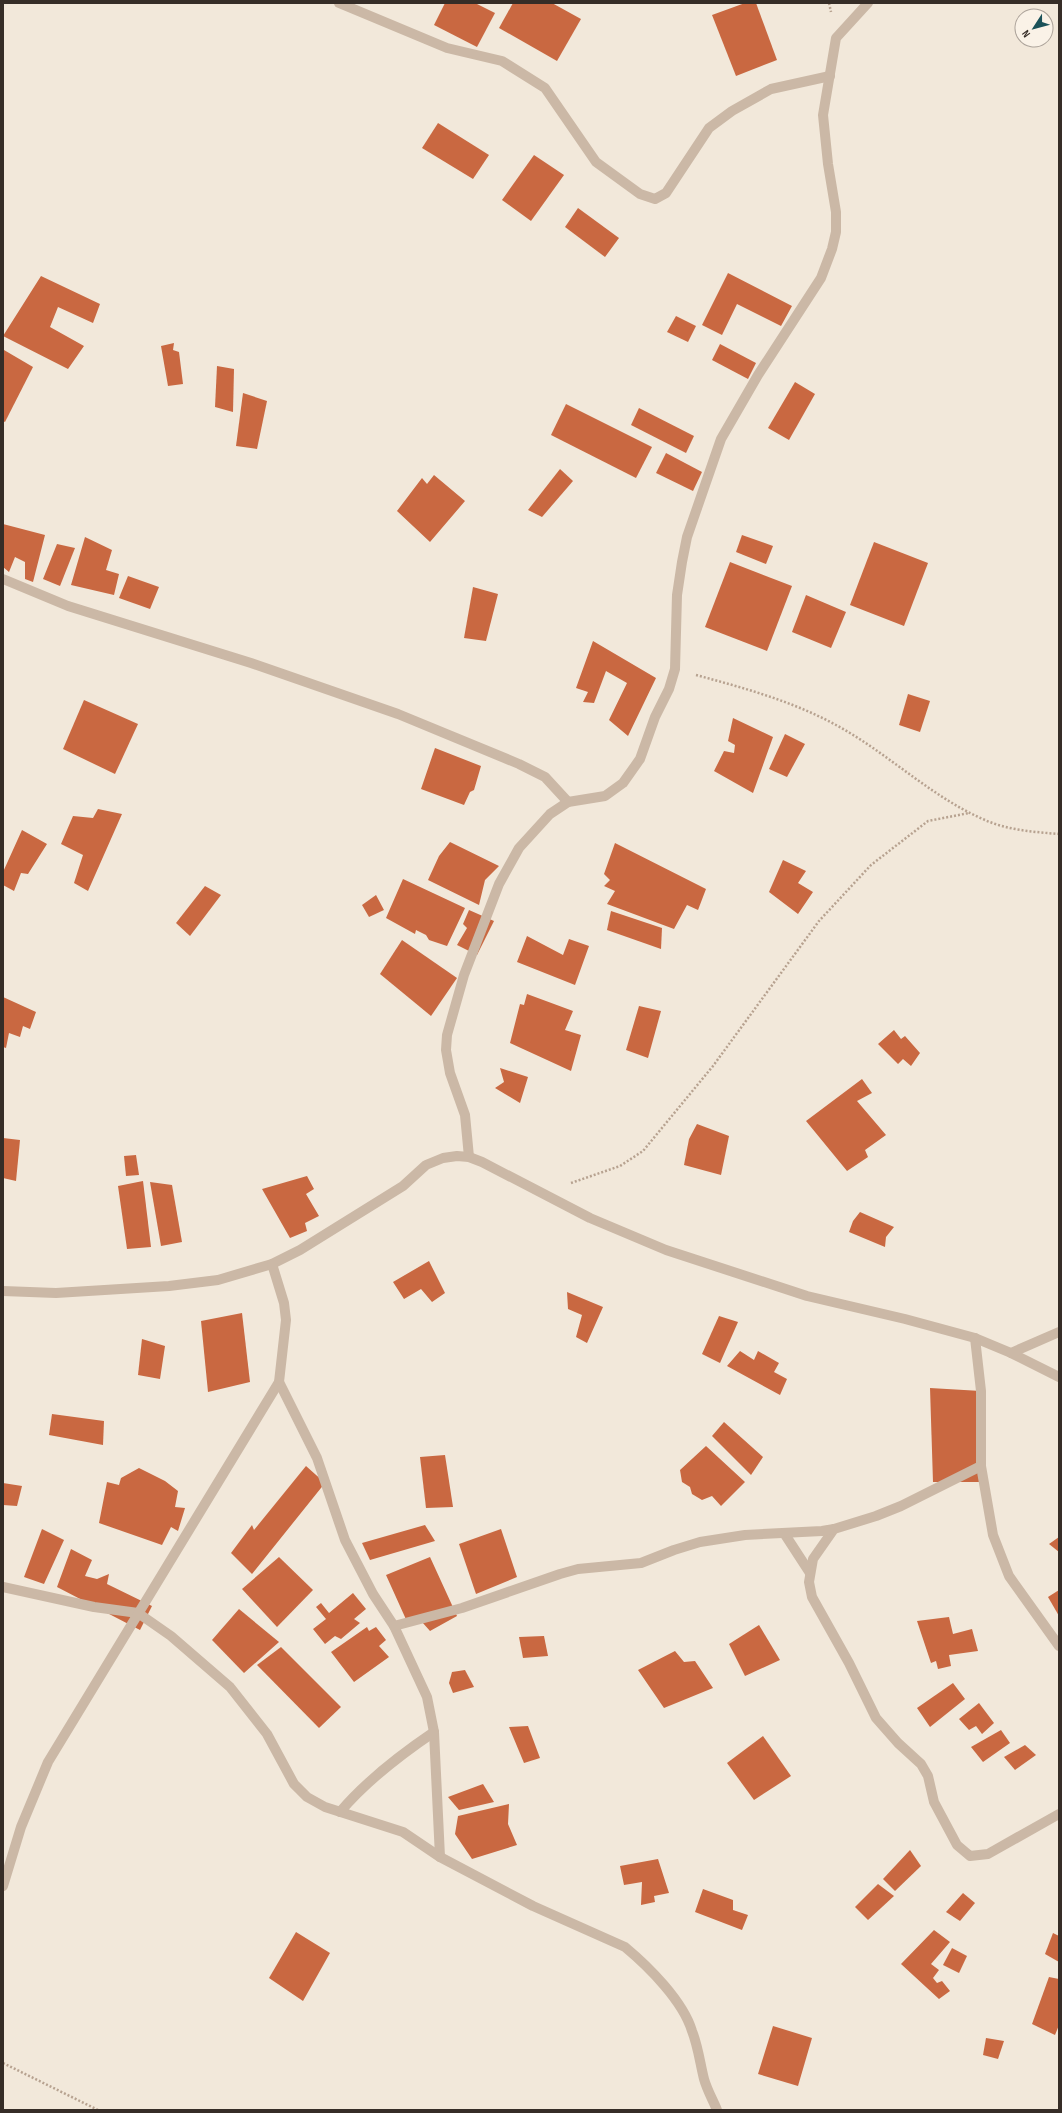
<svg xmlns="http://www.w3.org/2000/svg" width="1062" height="2113" viewBox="0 0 1062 2113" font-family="'Sofia Sans Condensed',sans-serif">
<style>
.building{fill:#c96841}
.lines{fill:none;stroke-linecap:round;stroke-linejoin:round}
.path{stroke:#b7a290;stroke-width:2.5;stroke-dasharray:2 2;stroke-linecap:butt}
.street{stroke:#cbb8a6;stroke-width:10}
</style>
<rect width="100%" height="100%" fill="#f2e8da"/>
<!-- building -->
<g class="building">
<polygon points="445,3 475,3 495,13 477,47 434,25"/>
<polygon points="513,3 552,3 581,19 557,61 499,28"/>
<polygon points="745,3 756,3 777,60 736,76 712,15"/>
<polygon points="438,123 489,155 473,179 422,148"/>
<polygon points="534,155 564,175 531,221 502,200"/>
<polygon points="578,208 619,238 605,257 565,227"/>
<polygon points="728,273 792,306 781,326 737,304 722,335 702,325"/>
<polygon points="41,276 100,304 93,323 58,307 50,327 84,346 68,369 3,336"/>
<polygon points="676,316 696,326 688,342 667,332"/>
<polygon points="174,343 173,350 179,352 183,384 168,386 161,346"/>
<polygon points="720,344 756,363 748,379 712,360"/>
<polygon points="4,350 33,367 5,422 3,421"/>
<polygon points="217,366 234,369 233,412 215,407"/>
<polygon points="795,382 815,394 789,440 768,428"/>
<polygon points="243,393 267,401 257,449 236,446"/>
<polygon points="566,404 652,447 636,478 551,435"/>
<polygon points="639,408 694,436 686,453 631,425"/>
<polygon points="666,453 702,472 693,491 656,473"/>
<polygon points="560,469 573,481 542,517 528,510"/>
<polygon points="434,475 465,501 430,542 397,511 422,478 427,484"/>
<polygon points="3,524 45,535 33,582 25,579 25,562 15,557 9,572 3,567"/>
<polygon points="742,535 773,546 766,564 736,552"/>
<polygon points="85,537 112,550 106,570 119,574 114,595 71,585"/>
<polygon points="874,542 928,563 904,626 850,605"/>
<polygon points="57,544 75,548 60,586 43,579"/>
<polygon points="730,562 792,586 767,651 705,627"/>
<polygon points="128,576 159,587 150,609 119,598"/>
<polygon points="473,587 498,594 486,641 464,638"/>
<polygon points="806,595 846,612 831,648 792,632"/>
<polygon points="593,641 656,678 628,736 609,720 627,683 606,671 594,703 583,702 588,692 576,688"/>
<polygon points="908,694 930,701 920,732 899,725"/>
<polygon points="84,700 138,724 115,774 63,749"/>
<polygon points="733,718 773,737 753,793 714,771 724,751 734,753 735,745 728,741"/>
<polygon points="785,734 805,744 787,777 769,769"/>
<polygon points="435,748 481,766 474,790 470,792 464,805 421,789"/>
<polygon points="98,809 122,814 88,891 74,883 83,855 61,844 73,816 93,818"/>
<polygon points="22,830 47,844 28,874 21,873 14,891 3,885 3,872"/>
<polygon points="450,842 499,866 485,880 479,905 428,880 439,856"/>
<polygon points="615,843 706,889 698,910 687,905 674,929 607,904 615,891 604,886 610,880 604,874"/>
<polygon points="783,860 806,871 798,883 813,892 798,914 769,892"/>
<polygon points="403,879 465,908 447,946 429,940 426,935 416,930 415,934 386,918"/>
<polygon points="205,886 221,895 190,936 176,923"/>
<polygon points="376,895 384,910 369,917 362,905"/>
<polygon points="469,910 494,921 477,955 457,945 467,928 463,924"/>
<polygon points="611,911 662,928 661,949 607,930"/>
<polygon points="527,936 563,955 569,939 589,946 575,985 517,962"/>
<polygon points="402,940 457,978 431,1016 380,974"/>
<polygon points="527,994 573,1011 565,1030 581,1035 571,1071 510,1043 520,1004 524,1005"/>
<polygon points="3,997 36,1012 30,1029 23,1026 20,1037 9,1033 6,1048 3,1047"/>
<polygon points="639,1006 661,1011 648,1058 626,1050"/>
<polygon points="894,1030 901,1039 905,1036 920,1053 911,1066 903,1059 898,1064 878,1044"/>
<polygon points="500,1068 528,1077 520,1103 495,1088 504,1082"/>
<polygon points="862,1079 872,1093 857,1101 886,1135 865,1150 868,1157 847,1171 806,1121"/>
<polygon points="697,1124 729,1136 721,1175 684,1165 689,1139"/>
<polygon points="3,1138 20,1140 16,1181 3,1178"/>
<polygon points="136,1155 139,1175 126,1176 124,1156"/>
<polygon points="307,1176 314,1189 306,1194 319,1216 305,1223 307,1231 290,1238 262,1189"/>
<polygon points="143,1181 151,1247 127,1249 118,1186"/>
<polygon points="150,1182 172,1185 182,1242 161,1246"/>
<polygon points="860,1212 894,1227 886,1237 885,1247 849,1232 853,1221"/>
<polygon points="429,1261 445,1293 432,1302 421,1289 404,1299 393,1282"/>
<polygon points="567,1292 603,1307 587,1343 576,1337 582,1315 568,1309"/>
<polygon points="242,1313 250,1382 208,1392 201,1321"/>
<polygon points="719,1316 738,1322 720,1363 702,1354"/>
<polygon points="142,1339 165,1346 160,1379 138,1375"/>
<polygon points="740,1351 754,1360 758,1351 779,1363 774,1372 787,1379 780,1395 727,1366"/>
<polygon points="930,1388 981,1391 983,1482 933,1482"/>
<polygon points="52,1414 104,1421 103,1445 49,1435"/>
<polygon points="724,1422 763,1457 751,1475 712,1436"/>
<polygon points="706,1446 745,1482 721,1506 712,1496 702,1500 692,1494 690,1487 682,1482 680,1470"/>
<polygon points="445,1455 453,1507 426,1508 420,1457"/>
<polygon points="306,1466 325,1483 252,1574 231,1553 252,1525 254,1530"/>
<polygon points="139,1468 165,1481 178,1491 175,1507 185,1508 178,1531 171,1527 162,1545 99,1523 107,1482 119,1485 121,1478"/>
<polygon points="3,1483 22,1486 17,1506 3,1505"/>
<polygon points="425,1525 435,1541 370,1560 362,1543"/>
<polygon points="42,1529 64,1540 44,1584 24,1577"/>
<polygon points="501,1529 517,1577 476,1594 459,1544"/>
<polygon points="1059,1537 1059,1552 1049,1544"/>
<polygon points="71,1549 92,1560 85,1576 97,1579 109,1574 107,1584 152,1606 140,1630 57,1587"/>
<polygon points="279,1557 313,1590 277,1627 242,1589"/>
<polygon points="430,1557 457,1616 430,1631 422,1622 409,1626 386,1575"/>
<polygon points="1059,1590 1059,1616 1048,1597"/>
<polygon points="353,1593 366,1609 354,1619 360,1623 341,1639 335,1636 325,1644 313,1629 326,1619 316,1607 321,1603 329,1613"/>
<polygon points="239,1609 279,1642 244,1673 212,1640"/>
<polygon points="949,1617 953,1634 972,1629 978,1651 949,1655 951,1666 938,1669 936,1661 931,1663 917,1621"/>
<polygon points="759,1625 780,1660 745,1676 729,1644"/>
<polygon points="367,1627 369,1631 376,1627 386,1640 379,1646 389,1657 354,1682 331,1652"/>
<polygon points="544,1636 548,1656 523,1658 519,1637"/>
<polygon points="281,1647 341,1707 319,1728 257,1665"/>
<polygon points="675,1651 684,1662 695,1661 713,1688 664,1708 638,1670"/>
<polygon points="465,1670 474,1687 453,1693 449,1683 452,1672"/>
<polygon points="953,1683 965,1699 930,1727 917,1708"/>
<polygon points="979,1703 994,1723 982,1734 976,1726 969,1730 959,1719"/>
<polygon points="528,1726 540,1758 524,1763 509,1727"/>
<polygon points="1001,1730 1010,1743 983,1762 971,1747"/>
<polygon points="763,1736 791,1776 754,1800 727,1763"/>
<polygon points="1025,1745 1036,1755 1015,1770 1004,1757"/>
<polygon points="483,1784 494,1802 459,1810 448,1797"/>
<polygon points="509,1804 508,1824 517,1845 472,1859 455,1834 458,1816"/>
<polygon points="910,1850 921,1866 895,1891 883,1879"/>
<polygon points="658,1859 669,1893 654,1896 655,1902 641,1905 642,1882 624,1885 620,1866"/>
<polygon points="878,1884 894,1896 868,1920 855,1907"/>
<polygon points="703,1889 733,1900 733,1910 748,1915 742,1930 695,1912"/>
<polygon points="963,1893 975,1903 960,1921 946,1912"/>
<polygon points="934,1930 950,1942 931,1964 939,1970 933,1978 937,1983 942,1981 950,1991 939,1999 901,1964"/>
<polygon points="296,1932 330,1953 303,2001 269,1978"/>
<polygon points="1053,1933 1059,1936 1059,1962 1045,1954"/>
<polygon points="952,1948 967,1956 959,1973 943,1965"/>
<polygon points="1049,1977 1059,1979 1059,2025 1055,2035 1032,2024"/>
<polygon points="773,2026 812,2038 798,2086 758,2074"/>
<polygon points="986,2038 1004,2041 998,2059 983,2055"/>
</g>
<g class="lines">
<!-- path -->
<g class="path">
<polyline points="829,3 831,12"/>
<path d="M696,675C744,688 792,701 836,725C888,753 931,797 985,820C1007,830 1034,832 1059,834"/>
<polyline points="571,1183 620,1166 643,1151 713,1066 819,921 871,865 928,821 969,813"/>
<polyline points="3,2063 98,2110"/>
</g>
<!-- street -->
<g class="street">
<polyline points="339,3 447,48 502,61 545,88 596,162 640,194 655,199 666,193 709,128 732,111 771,89 830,76"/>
<polyline points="3,579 68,606 251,663 398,714 519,764 545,777 568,802"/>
<polyline points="469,1157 465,1115 450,1073 446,1050 447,1035 464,975 499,884 519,848 550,814 568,802 605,796 623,783 640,759 655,717 669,689 675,669 677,595 682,562 687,537 721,439 758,375 821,278 832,249 836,232 836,212 828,164 823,115 836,38 868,3"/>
<polyline points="3,1291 56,1293 169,1286 218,1280 272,1264 300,1250 403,1186 426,1165 443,1158 457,1156 469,1157 482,1162 590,1218 666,1250 807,1296 905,1319 975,1338 1011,1353 1059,1377"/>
<polyline points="975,1338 981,1391 981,1466 993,1535 1009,1576 1059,1646"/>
<polyline points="1011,1353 1059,1332"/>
<polyline points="279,1382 317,1458 345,1540 373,1594 394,1626 427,1697 434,1732 440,1857"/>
<polyline points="981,1466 901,1506 876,1516 834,1529 813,1559 809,1582 812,1597 849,1663 876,1718 898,1743 921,1764 928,1776 934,1802 957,1845 970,1856 988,1854 1059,1814"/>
<polyline points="784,1533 810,1573"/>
<path d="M3,1587L94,1607L138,1613L171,1636L230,1687L267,1734L294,1784L307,1797L325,1807L403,1832L440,1857L533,1906L625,1947C649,1967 683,2001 692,2031C698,2046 700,2063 704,2079C707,2090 713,2100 717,2110"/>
<polyline points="394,1626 462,1608 560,1574 578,1569 641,1563 674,1550 700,1542 745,1535 822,1531 834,1529"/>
<path d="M340,1812C367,1780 400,1755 434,1732"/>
<polyline points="3,1886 21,1827 48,1762 279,1382 286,1320 284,1303 272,1264"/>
</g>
</g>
<!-- border -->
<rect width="1062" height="2113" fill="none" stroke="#362d27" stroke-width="8"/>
<!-- north arrow -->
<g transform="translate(1034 28) rotate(234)"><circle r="19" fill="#faf2e7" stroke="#aca39a"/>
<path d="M0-3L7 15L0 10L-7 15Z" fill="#1b5259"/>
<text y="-6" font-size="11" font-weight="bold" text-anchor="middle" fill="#362d27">N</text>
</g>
</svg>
